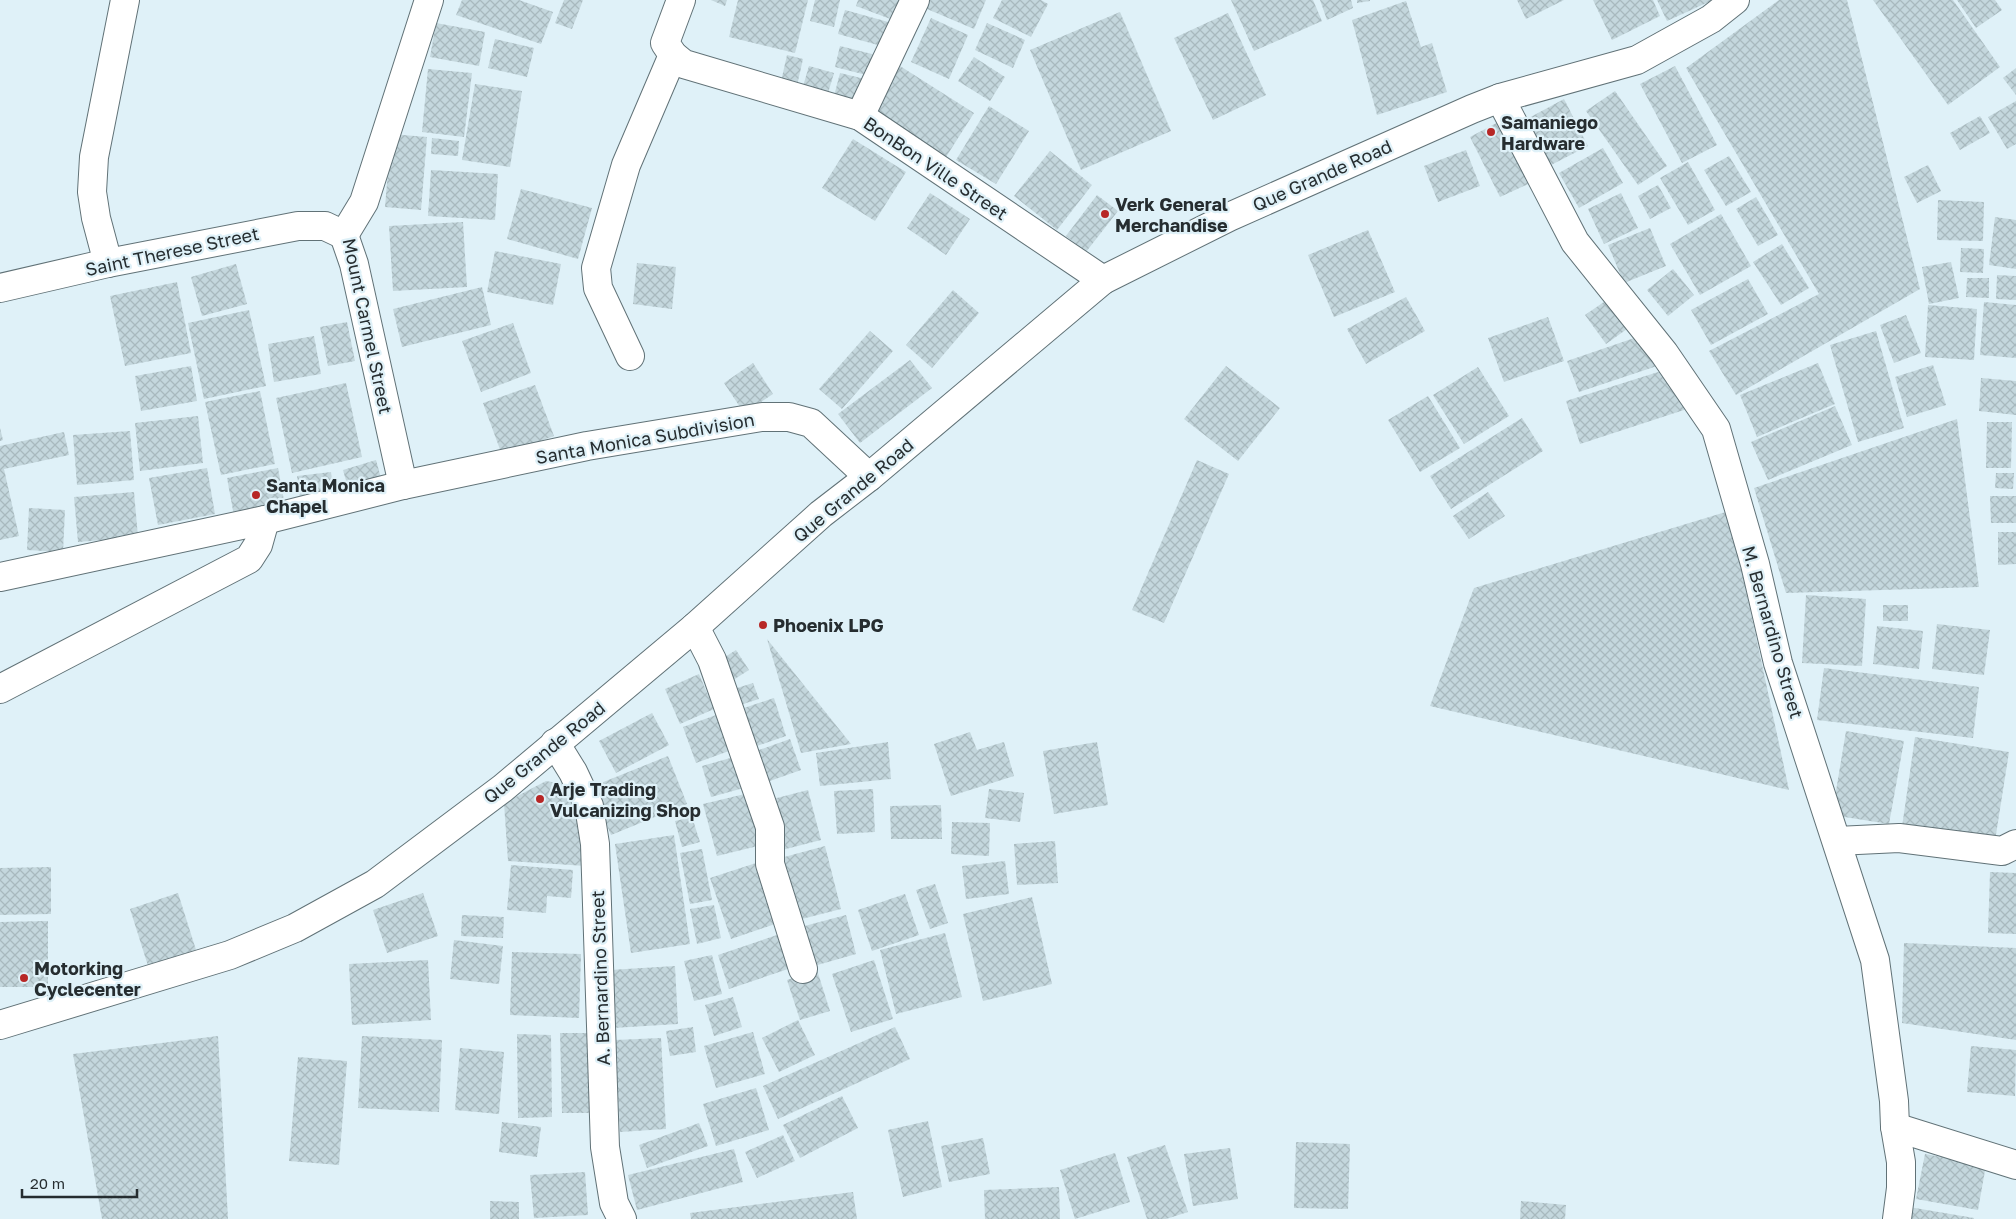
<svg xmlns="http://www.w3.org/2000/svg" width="2016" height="1219" viewBox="0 0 2016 1219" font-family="'Golos Text',sans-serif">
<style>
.building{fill:url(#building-cross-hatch)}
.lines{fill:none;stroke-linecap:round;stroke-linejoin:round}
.minor-casing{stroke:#617277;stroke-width:30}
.major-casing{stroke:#617277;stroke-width:30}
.minor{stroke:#fff;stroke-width:28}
.major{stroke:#fff;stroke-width:28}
.poi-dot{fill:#b72726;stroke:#dff1f8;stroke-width:2}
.labels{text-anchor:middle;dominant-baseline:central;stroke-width:4.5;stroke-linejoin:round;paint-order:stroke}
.poi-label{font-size:18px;font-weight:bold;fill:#262d30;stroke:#dff1f8;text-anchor:start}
.street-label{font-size:18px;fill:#262d30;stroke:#dff1f8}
</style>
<defs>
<pattern id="building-cross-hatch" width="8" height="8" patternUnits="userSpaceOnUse" patternTransform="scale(1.25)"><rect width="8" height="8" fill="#c4d7dd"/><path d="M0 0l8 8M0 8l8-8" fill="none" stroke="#a8b9be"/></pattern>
</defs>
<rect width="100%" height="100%" fill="#dff1f8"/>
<!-- building -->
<g class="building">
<polygon points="462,0 519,0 553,12 541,44 456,15"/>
<polygon points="564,0 583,0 572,29 555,23"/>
<polygon points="711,0 727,0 725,6"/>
<polygon points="738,0 808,0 795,53 729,37"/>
<polygon points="815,0 840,0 834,27 810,21"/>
<polygon points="858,0 897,0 900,1 893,20 856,6"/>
<polygon points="922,0 986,0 974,29 920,6"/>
<polygon points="1002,0 1041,0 1048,4 1031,37 993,18"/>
<polygon points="1231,0 1313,0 1322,21 1254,51"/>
<polygon points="1320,0 1351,0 1353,8 1327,20"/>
<polygon points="1357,0 1370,0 1370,1 1357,3"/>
<polygon points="1517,0 1564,0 1526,19"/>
<polygon points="1593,0 1653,0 1660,16 1612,40"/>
<polygon points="1657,0 1713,0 1667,21"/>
<polygon points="1779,0 1847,0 1920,289 1736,395 1709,351 1819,294 1686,68"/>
<polygon points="1873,0 1953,0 2000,67 1948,105"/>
<polygon points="1957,0 1995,0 2002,10 1976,28"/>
<polygon points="1406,1 1421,47 1432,43 1447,92 1377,115 1352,20"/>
<polygon points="845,10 892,23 885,47 838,34"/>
<polygon points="1120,12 1171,131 1081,170 1030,50"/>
<polygon points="1228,13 1266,95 1213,120 1174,38"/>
<polygon points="931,18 968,35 949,79 911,62"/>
<polygon points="436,23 485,32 479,66 430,57"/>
<polygon points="987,23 1025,40 1013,68 975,50"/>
<polygon points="495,39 534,48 527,77 488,68"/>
<polygon points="840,46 880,56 874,77 835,67"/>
<polygon points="787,55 803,59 796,90 780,86"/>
<polygon points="974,57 1005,77 990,101 958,81"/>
<polygon points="809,66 834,73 826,100 801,93"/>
<polygon points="900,66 974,113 946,157 872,110"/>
<polygon points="1675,66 1717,145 1682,163 1640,84"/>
<polygon points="2016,68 2016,95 2003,78"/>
<polygon points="428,69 472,73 464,137 422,132"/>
<polygon points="840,73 865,79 858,107 833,100"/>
<polygon points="475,84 522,91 510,167 462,160"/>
<polygon points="1615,91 1667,166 1638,185 1586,111"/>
<polygon points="1564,99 1588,146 1551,165 1527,119"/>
<polygon points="2016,101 2016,144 2007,149 1988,117"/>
<polygon points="989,106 1029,131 996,184 956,160"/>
<polygon points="1980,116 1990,133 1960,150 1950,133"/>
<polygon points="1504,119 1535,181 1500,197 1470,137"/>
<polygon points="391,134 427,137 421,210 385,207"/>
<polygon points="432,138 459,141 458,156 431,154"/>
<polygon points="853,139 906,172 875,221 822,188"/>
<polygon points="1603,148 1623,183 1579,208 1559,173"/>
<polygon points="1466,150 1480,186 1438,202 1424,166"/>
<polygon points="1050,151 1092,185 1057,230 1014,196"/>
<polygon points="1729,156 1751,192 1726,206 1704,170"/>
<polygon points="1688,162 1715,210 1688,225 1660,178"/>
<polygon points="1928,165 1941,191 1917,203 1904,177"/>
<polygon points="431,170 498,174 495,220 428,216"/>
<polygon points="1658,185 1671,208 1650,219 1638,196"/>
<polygon points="521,189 592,208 578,259 507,239"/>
<polygon points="930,193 970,219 946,255 907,228"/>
<polygon points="1621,193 1638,228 1604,244 1588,209"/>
<polygon points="1097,195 1118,211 1086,252 1066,236"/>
<polygon points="1756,197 1778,235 1758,246 1736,209"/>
<polygon points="1938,200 1984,202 1983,241 1937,240"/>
<polygon points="1721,214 1751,266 1700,295 1670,244"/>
<polygon points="1995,217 2016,220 2016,269 1989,265"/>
<polygon points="463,222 467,287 393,291 389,226"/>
<polygon points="1650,228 1666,266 1624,283 1608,245"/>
<polygon points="1368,230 1395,292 1334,317 1308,255"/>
<polygon points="1782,244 1809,288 1781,305 1753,262"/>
<polygon points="1961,248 1984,249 1983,273 1960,272"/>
<polygon points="495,251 561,264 553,305 487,292"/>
<polygon points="1951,262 1959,298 1929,304 1922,267"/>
<polygon points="637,263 676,267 672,309 633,304"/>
<polygon points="236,264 247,304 202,316 191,277"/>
<polygon points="1673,269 1694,295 1668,316 1647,290"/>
<polygon points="1997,275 2016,276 2016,300 1996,299"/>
<polygon points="1967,278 1989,278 1989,298 1966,297"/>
<polygon points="1748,279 1768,314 1711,345 1691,310"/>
<polygon points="177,282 191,353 125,366 110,296"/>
<polygon points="482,287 491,325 402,347 393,309"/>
<polygon points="953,290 979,313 932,368 906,345"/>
<polygon points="1614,295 1634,324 1606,344 1585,315"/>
<polygon points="1406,297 1425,331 1366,364 1347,329"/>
<polygon points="1984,302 2016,305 2016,358 1980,355"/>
<polygon points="1928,305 1977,309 1974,360 1925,357"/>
<polygon points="249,310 266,386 204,399 188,323"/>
<polygon points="1906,315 1921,353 1894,363 1880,325"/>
<polygon points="1548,317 1564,361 1504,382 1488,338"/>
<polygon points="347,322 355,361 328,366 320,327"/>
<polygon points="513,323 531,373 481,392 462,341"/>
<polygon points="870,331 893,351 842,409 819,389"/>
<polygon points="1876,331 1904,428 1858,442 1830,345"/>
<polygon points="1646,334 1657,366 1579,392 1567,361"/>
<polygon points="314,336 321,374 274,382 268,344"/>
<polygon points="910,360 932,388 860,443 838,414"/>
<polygon points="753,363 773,394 744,413 724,383"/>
<polygon points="1818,363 1835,404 1757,437 1740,395"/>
<polygon points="1933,365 1946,405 1907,417 1895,377"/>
<polygon points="191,366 197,401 141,411 135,376"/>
<polygon points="1226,366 1280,408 1238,461 1184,419"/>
<polygon points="1478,367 1509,416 1464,444 1433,395"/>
<polygon points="1674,367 1687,409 1580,444 1566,401"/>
<polygon points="1981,378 2016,381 2016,415 1979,411"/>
<polygon points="346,383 362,457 292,473 276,398"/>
<polygon points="535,385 554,436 502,455 483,403"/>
<polygon points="260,391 275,464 221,475 205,402"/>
<polygon points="1428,396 1460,448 1420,472 1388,420"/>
<polygon points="1835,406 1852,445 1768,480 1751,442"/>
<polygon points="198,416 203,463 140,471 135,423"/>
<polygon points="1522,418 1543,451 1451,509 1430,476"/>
<polygon points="1957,419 1979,587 1786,593 1754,488"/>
<polygon points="1987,422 2012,422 2011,468 1986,468"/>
<polygon points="0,428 3,440 0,441"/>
<polygon points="130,431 134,480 77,485 73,435"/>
<polygon points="64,432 69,455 4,469 19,536 0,540 0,446"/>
<polygon points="376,460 382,482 349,491 343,470"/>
<polygon points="1197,460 1229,474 1164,623 1132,610"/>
<polygon points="207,468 215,514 158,525 149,478"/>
<polygon points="278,468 285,506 234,516 227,478"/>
<polygon points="331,472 334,494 300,498 297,476"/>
<polygon points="1996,473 2014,473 2013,489 1995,488"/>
<polygon points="134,492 138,537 78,542 74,497"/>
<polygon points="1488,492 1505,516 1469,539 1453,516"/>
<polygon points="1990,496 2016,496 2016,523 1991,523"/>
<polygon points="29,508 65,510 63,552 27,550"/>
<polygon points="1729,511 1789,790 1430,706 1474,588"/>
<polygon points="1998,532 2016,532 2016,564 1998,565"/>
<polygon points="1806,595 1866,599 1862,666 1802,663"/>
<rect x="1883" y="605" width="25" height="16"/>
<polygon points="1937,624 1990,630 1984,675 1932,669"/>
<polygon points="1877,626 1923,631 1919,669 1873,664"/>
<polygon points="767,639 851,744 801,753"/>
<polygon points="736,650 749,670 730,682 717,662"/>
<polygon points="1824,668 1979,687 1973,738 1817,720"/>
<polygon points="699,674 714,709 680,724 665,689"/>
<polygon points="753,683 759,699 743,704 737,688"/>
<polygon points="774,698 786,736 748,749 735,711"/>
<polygon points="652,713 669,745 616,773 599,741"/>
<polygon points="716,715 729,751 696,763 683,727"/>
<polygon points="1846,731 1904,741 1889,824 1832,815"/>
<polygon points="970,732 977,750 1004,742 1014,776 951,796 934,744"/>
<polygon points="1915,737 2009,752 1995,841 1902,827"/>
<polygon points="790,739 801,770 767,782 756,751"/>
<polygon points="888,742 891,779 820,786 816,753"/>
<polygon points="1097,742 1108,805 1054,814 1043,751"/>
<polygon points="741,755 751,786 711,797 702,766"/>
<polygon points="668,756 687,804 611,835 591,787"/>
<polygon points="546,781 574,786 586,866 508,861 504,803"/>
<polygon points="873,789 875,832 837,834 834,791"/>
<polygon points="989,789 1024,793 1020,822 985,818"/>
<polygon points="808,790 821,840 782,850 769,800"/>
<polygon points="749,793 762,845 717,856 703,804"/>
<polygon points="941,805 942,839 891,839 890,806"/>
<polygon points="692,817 700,842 682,847 675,821"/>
<polygon points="952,822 990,823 989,856 951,854"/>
<polygon points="674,835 690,944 631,953 615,844"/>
<polygon points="1055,841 1058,883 1017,885 1014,844"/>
<polygon points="825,846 841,909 794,921 777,859"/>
<polygon points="702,849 712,900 690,904 680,853"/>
<polygon points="1005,861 1009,894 966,899 962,866"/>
<polygon points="756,863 775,924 731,939 710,878"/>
<polygon points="511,865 573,870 571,898 547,896 546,913 507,910"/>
<polygon points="51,867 51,914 0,915 0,868"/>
<polygon points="1990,872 2016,873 2016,934 1988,933"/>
<polygon points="935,884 948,923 930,929 916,890"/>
<polygon points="178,893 197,953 149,969 130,909"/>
<polygon points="423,893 438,936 387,953 373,910"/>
<polygon points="905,894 919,935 872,951 858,910"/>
<polygon points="1032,897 1052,984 983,1001 963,914"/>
<polygon points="714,905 721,938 697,944 690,909"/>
<polygon points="462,915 504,917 503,938 461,936"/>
<polygon points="846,915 856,954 807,968 797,928"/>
<polygon points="48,921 48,987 0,987 0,922"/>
<polygon points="786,932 797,966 729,989 718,955"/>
<polygon points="945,933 962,997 896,1014 880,950"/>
<polygon points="454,940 503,946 499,984 450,979"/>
<polygon points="1904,943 2016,948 2016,1040 1902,1023"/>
<polygon points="512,952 581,954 579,1018 510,1015"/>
<polygon points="712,955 722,994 694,1001 684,961"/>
<polygon points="428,960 431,1020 352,1025 349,964"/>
<polygon points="874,960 893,1019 851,1032 832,974"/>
<polygon points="675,966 678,1024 613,1028 610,970"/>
<polygon points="817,970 830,1011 800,1020 787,980"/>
<polygon points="733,997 742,1027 714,1036 705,1005"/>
<polygon points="798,1020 815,1055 779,1072 762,1038"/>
<polygon points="693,1027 696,1052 670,1056 666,1031"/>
<polygon points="895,1027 910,1059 778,1119 763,1086"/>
<polygon points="753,1032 765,1074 716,1088 704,1046"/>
<polygon points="560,1033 589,1033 591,1113 562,1113"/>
<polygon points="517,1034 551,1035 552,1117 518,1118"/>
<polygon points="218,1036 228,1219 102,1219 73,1054"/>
<polygon points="362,1036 442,1040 439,1112 358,1108"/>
<polygon points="661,1038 666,1129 620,1132 615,1040"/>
<polygon points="1971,1046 2016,1050 2015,1096 1967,1092"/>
<polygon points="460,1048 504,1052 499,1114 455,1110"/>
<polygon points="298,1057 347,1061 339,1165 289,1161"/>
<polygon points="756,1088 769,1130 716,1146 703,1104"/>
<polygon points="842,1096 858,1128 800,1158 783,1125"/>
<polygon points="928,1121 942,1187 903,1197 888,1130"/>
<polygon points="502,1122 541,1127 537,1157 499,1152"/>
<polygon points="699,1123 708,1146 647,1168 639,1145"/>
<polygon points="783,1135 795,1161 757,1178 745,1152"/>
<polygon points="983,1138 990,1174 949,1182 941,1146"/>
<polygon points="1296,1142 1350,1144 1348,1209 1294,1208"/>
<polygon points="1165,1145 1188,1212 1166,1219 1147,1219 1127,1157"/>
<polygon points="1230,1148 1238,1199 1193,1206 1184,1154"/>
<polygon points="734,1149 743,1182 637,1210 628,1175"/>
<polygon points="1115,1153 1130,1202 1075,1219 1060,1170"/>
<polygon points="1925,1154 1986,1165 1978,1210 1916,1199"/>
<polygon points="585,1172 588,1215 534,1218 530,1175"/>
<polygon points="1059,1187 1060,1219 985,1219 984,1190"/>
<polygon points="853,1192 857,1219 691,1219 690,1213"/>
<polygon points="490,1201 519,1202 519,1219 490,1219"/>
<polygon points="1521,1201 1566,1205 1565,1219 1520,1219"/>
<polygon points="1909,1207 1974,1218 1974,1219 1907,1219"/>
</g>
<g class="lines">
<!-- minor casing -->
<g class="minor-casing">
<g id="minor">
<polyline points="681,0 665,43 673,55 684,64 860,116 1103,280"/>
<polyline points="1500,98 1575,242 1664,353 1716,429 1755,564 1778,663 1875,960 1894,1101 1895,1127 1901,1162 1901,1188 1897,1219"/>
<polyline points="860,116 915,0"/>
<polyline points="344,235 354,264 403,485"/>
<polyline points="344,235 364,202 429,0"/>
<polyline points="108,263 96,218 92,192 94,157 125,0"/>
<polyline points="0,288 108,263 298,226 325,226 344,235"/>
<polyline points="630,356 598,288 596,268 626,165 673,55"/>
<polyline points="0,577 265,520 403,485 587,446 762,417 789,417 811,423 869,477"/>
<polyline points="695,627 712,660 770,827 770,864 803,969"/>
<polyline points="0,689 249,559 258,545 265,520"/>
<polyline points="555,743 573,772 589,806 595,844 605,1147 614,1203 622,1219"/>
<polyline points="1837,841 1899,838 2002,851 2016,844"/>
<polyline points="1895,1127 2016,1165"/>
</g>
</g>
<!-- major casing -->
<g class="major-casing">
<polyline id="major" points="0,1025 230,955 295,928 375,884 503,788 695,627 821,514 869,477 1103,280 1229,217 1472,109 1500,98 1637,60 1711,19 1735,0"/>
</g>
<!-- minor -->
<use href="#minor" class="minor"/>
<!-- major -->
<use href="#major" class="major"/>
</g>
<!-- markers -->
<g class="poi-dot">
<circle cx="1491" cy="132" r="5"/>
<circle cx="1105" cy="214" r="5"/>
<circle cx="256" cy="495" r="5"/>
<circle cx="763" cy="625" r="5"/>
<circle cx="540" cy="799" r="5"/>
<circle cx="24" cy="978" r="5"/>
</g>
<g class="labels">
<!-- poi labels -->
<g class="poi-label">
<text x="1501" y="122">Samaniego<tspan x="1501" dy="21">Hardware</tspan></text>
<text x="1115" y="204">Verk General<tspan x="1115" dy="21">Merchandise</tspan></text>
<text x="266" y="485">Santa Monica<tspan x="266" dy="21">Chapel</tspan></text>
<text x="773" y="625">Phoenix LPG</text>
<text x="550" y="789">Arje Trading<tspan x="550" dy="21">Vulcanizing Shop</tspan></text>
<text x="34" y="968">Motorking<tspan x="34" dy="21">Cyclecenter</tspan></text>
</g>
<!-- street labels -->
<g class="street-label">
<text transform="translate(936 168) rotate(34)">BonBon Ville Street</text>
<text transform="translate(1322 175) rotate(-24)">Que Grande Road</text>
<text transform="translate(172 251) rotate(-12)">Saint Therese Street</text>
<text transform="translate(368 326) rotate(78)">Mount Carmel Street</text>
<text transform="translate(645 438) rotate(-10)">Santa Monica Subdivision</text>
<text transform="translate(853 490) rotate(-40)">Que Grande Road</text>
<text transform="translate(1773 632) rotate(74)">M. Bernardino Street</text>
<text transform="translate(544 752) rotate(-39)">Que Grande Road</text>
<text transform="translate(600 978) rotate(-92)">A. Bernardino Street</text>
</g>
</g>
<!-- scale -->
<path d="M22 1189v8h115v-8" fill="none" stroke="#262d30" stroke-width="2.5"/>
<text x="30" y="1189" font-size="15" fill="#262d30" stroke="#dff1f8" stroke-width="4" paint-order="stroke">20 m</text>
</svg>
